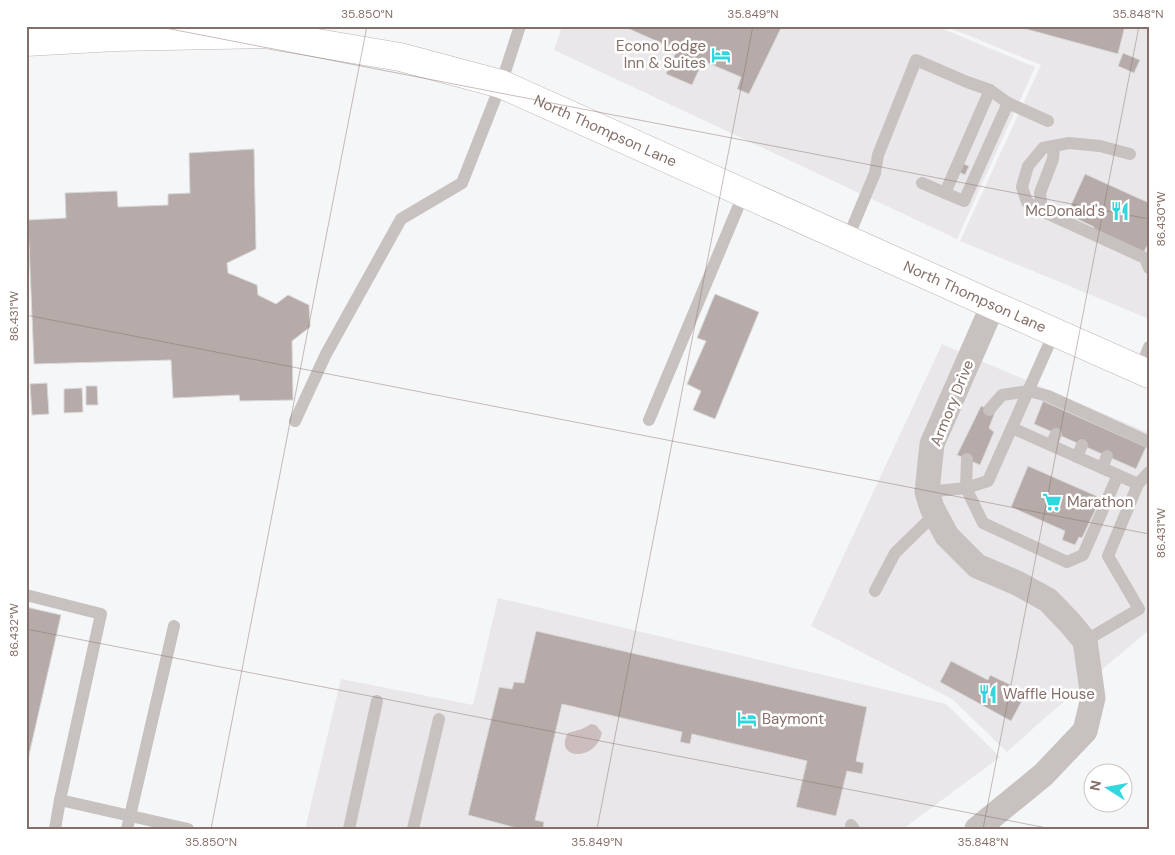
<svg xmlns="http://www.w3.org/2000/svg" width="1175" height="855" viewBox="0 0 1175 855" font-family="'DM Sans',sans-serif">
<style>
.built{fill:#e9e7e9}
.water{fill:#ccbebe}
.building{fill:#b6aba8;stroke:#d8d8da}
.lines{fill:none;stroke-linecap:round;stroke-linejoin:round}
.secondary-casing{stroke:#bcb4b2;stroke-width:29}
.service{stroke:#c7c1bf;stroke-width:12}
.minor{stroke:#c7c1bf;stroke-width:25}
.secondary{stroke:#fff;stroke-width:28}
.ticks{fill:none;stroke:#856f68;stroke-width:1;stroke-opacity:0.45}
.labels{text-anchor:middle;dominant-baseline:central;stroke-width:5;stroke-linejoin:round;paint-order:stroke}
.poi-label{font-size:15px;fill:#856f68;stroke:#fff;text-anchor:start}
.street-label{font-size:15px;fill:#856f68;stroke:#fff}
.neatline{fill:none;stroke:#856f68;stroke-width:2}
.ticks-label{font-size:12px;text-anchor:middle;fill:#856f68}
</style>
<rect width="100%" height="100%" fill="#f5f6f8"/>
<!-- built -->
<g class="built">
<polygon points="562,26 936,26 1035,67 957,239 554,50"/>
<polygon points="945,26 1149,26 1149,319 960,241 1041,65"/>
<polygon points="942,344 1149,433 1149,630 1047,716 1007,752 952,699 811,626"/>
<polygon points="498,598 946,704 1000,757 903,829 305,829 341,679 473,705"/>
</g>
<!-- water -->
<path class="water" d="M591,724L596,725L602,733C595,763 553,759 568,733L582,729Z"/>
<!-- building -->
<g class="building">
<polygon points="627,26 782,26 749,94 737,89 741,77 703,61 692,85 666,74 677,50 627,28"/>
<polygon points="1015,26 1125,26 1118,54"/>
<polygon points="1123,53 1140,60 1134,73 1118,66"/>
<polygon points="254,149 256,249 227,263 228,273 257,285 258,295 276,304 288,295 309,305 310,327 292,341 293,400 240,401 239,395 173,398 171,360 34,364 28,220 66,218 65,193 117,191 118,207 168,205 168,194 190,193 189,153"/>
<polygon points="961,163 969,166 965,175 957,171"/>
<polygon points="1085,174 1147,202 1147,201 1149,202 1149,246 1147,246 1144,252 1093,229 1094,227 1067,214"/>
<polygon points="715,294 759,312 715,419 693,410 701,391 687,384 706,341 697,338"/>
<polygon points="47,383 49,414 32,415 30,384"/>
<polygon points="86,386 97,386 98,405 86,405"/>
<polygon points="82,388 83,412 64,413 64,389"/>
<polygon points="1043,401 1146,447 1136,469 1034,424"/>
<polygon points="981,406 995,412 989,428 994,432 980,465 957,455"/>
<polygon points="1028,466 1101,498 1082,538 1079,537 1075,545 1062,540 1065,531 1011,507"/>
<polygon points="26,607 61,615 26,768"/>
<polygon points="536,631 867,707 856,761 864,763 862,774 847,771 836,816 796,807 807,761 692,734 690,744 680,742 682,732 562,704 535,820 544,822 543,829 520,829 468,815 499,687 512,689 514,682 524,683"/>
<polygon points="951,661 988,680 990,675 1011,685 1008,690 1023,699 1011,721 940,682"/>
</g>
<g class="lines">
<!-- secondary casing -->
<g class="secondary-casing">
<g id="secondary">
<path id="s1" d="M26,42L115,37L264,34L400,57L501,84L993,305L1149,374"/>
</g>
</g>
<!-- service -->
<g class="service">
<polyline points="1130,154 1100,146 1069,143 1043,148 1028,166 1022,187 1027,202 1042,211 1145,258 1149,268"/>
<polyline points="922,183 945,193 990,90"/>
<polyline points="945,193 964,201 1008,103"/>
<polyline points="1042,211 1040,193 1053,159 1054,146"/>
<polyline points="847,240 875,173 878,155 916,60 967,82 990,90 1008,103 1048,121"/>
<polyline points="1140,370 1149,347"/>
<polyline points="989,410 1002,395 1029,391 1048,396 1149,442"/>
<polyline points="649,420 744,193"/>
<polyline points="295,421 326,354 401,219 462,183 501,84 520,26"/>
<polyline points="1012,428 1138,484 1149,472"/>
<polyline points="1051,445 1056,434"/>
<polyline points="1077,457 1082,445"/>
<polyline points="967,459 966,488 983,523 1067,562 1083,555 1118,475"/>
<polyline points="1102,468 1107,456"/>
<polyline points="927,492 966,488 988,481 1054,333"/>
<polyline points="875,591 895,553 935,514"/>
<polyline points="26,595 101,614 60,800 55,829"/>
<polyline points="1085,641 1139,609 1108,556 1138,484"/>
<polyline points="60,800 188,829"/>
<polyline points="851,825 854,829"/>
<polyline points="127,829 174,626"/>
<polyline points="349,829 377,701"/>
<polyline points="413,829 439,719"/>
</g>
<!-- minor -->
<polyline class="minor" points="977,829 1043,775 1085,731 1093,698 1085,641 1070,623 1048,600 1017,583 977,566 947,536 932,508 927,492 932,444 993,305"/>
<!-- secondary -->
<use href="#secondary" class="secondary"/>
</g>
<!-- ticks -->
<path class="ticks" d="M155,26L1149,219M26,315L1149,534M26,629L1052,829M211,829L367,26M597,829L753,26M983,829L1139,26"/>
<!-- icons -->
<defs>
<g id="hotel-bare" transform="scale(1.5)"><path d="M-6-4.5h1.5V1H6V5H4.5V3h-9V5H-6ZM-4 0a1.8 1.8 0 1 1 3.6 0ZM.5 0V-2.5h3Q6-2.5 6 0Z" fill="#30d8de" stroke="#fff" stroke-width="2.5" paint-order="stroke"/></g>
<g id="restaurant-bare" transform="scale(1.5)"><path d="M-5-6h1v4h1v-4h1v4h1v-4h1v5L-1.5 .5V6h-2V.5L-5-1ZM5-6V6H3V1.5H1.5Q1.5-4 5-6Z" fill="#30d8de" stroke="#fff" stroke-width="2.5" paint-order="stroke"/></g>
<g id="supermarket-bare" transform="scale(1.5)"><path d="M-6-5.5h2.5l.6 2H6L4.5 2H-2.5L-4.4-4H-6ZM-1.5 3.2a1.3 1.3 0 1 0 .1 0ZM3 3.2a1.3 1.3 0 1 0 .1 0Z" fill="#30d8de" stroke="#fff" stroke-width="2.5" paint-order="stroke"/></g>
</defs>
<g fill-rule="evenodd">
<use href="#hotel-bare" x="721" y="55"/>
<use href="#restaurant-bare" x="1120" y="211"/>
<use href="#supermarket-bare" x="1052" y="502"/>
<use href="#restaurant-bare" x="988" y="694"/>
<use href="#hotel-bare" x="747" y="719"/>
</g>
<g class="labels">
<!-- poi labels -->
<g class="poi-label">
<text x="706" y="46" text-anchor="end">Econo Lodge<tspan x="706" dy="17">Inn &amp; Suites</tspan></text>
<text x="1105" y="211" text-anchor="end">McDonald's</text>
<text x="1067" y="502">Marathon</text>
<text x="1003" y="694">Waffle House</text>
<text x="762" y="719">Baymont</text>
</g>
<!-- street labels -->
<g class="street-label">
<text stroke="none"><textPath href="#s1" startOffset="595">North Thompson Lane</textPath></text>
<text stroke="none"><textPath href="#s1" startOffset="1000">North Thompson Lane</textPath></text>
<text transform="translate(952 403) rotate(-68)">Armory Drive</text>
</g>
</g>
<!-- border -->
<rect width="1175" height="855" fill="none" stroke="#ffffff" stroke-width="55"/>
<!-- north arrow -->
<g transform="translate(1108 788) rotate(281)"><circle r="24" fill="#ffffff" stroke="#cec5c3"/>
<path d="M0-4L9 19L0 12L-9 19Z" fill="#30d8de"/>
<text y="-8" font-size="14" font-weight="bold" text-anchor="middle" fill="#856f68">N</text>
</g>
<rect x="28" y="28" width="1120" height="800" class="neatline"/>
<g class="ticks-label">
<text x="367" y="18">35.850°N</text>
<text x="753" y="18">35.849°N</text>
<text x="1138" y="18">35.848°N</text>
<text transform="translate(1161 219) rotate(-90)" y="4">86.430°W</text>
<text transform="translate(14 316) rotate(-90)" y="4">86.431°W</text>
<text transform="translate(1161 533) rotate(-90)" y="4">86.431°W</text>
<text transform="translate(14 630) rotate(-90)" y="4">86.432°W</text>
<text x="211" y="846">35.850°N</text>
<text x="597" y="846">35.849°N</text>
<text x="983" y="846">35.848°N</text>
</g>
</svg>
